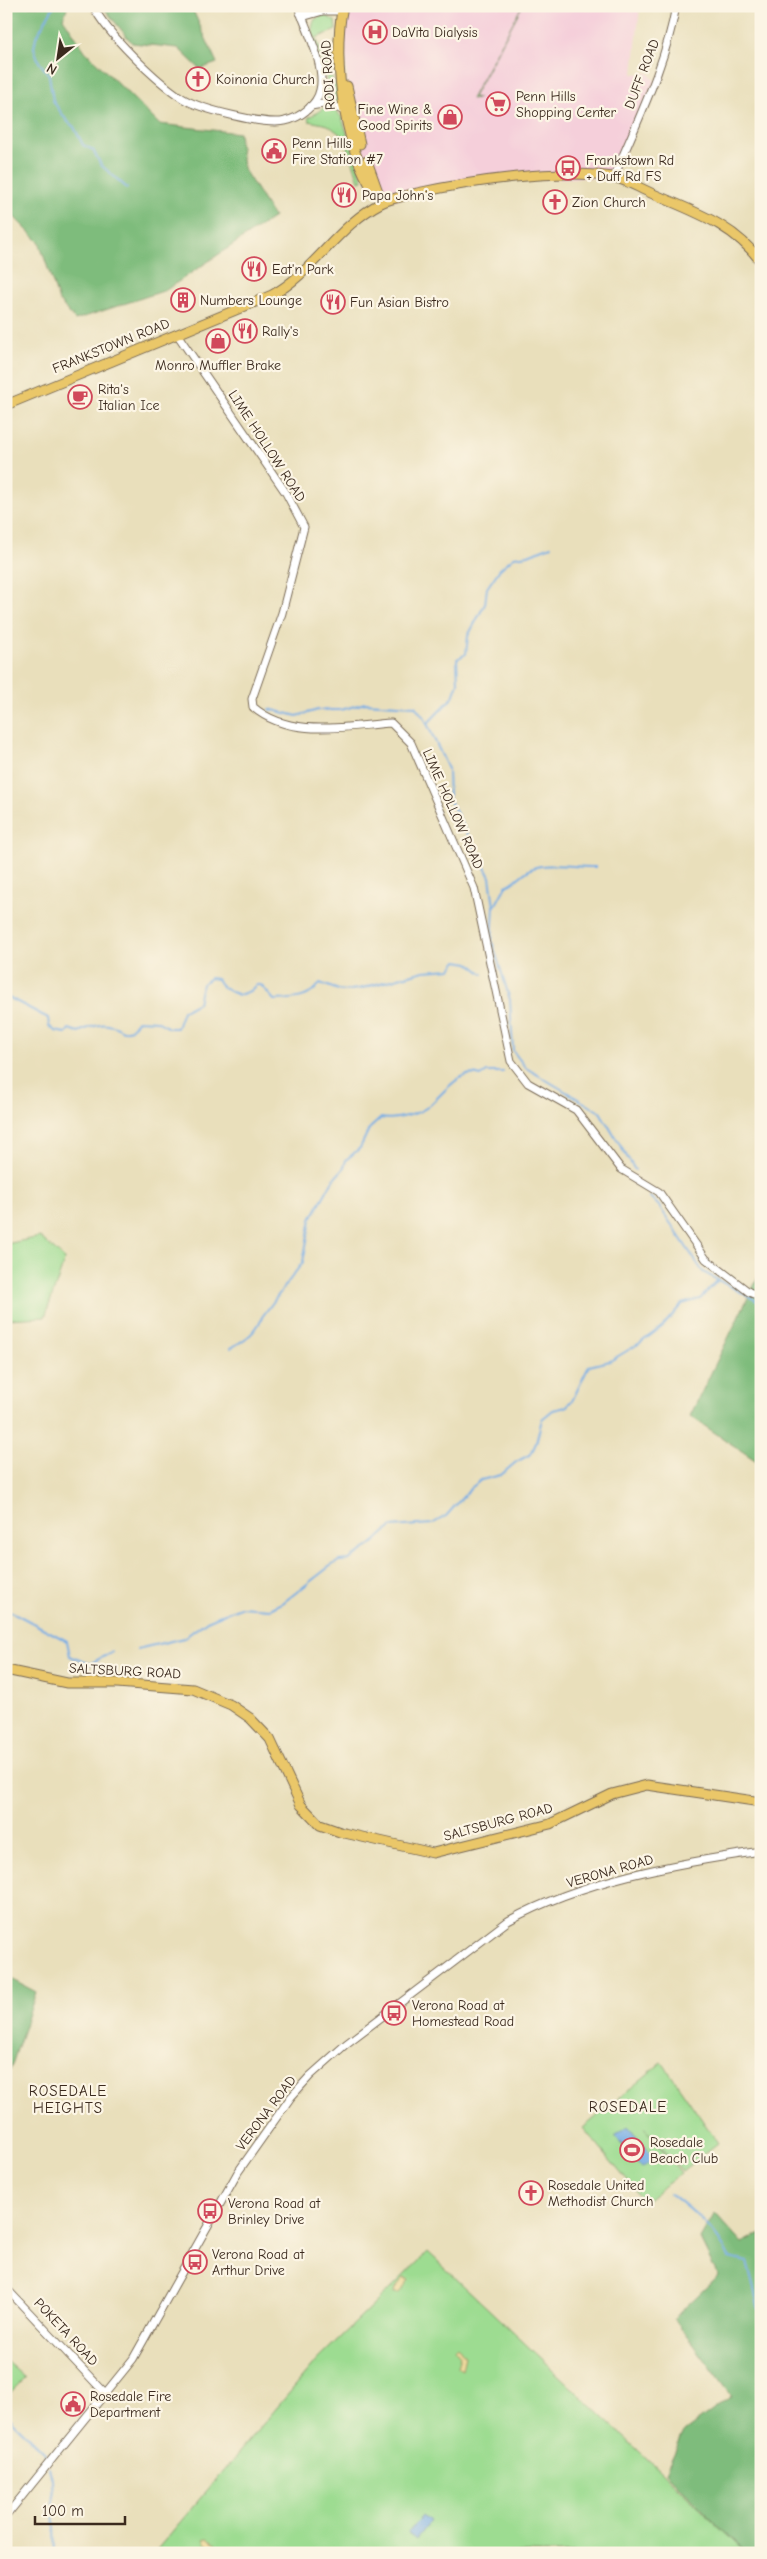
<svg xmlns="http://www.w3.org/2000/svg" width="767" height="2559" viewBox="0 0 767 2559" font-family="'Comic Neue',sans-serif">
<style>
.built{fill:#f5cfda}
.green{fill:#9ddc91;stroke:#6c8358}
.forest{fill:#7ebc7b;stroke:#5c734c}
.sand{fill:#eeda9e;stroke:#94825e}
.water{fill:#76ade5;stroke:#586c82}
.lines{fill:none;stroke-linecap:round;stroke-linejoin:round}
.stream{stroke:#76ade5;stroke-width:2}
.minor-casing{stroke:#786955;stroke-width:9}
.major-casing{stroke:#786955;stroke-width:11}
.minor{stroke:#fff;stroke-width:7}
.major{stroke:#eac769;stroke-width:9}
.labels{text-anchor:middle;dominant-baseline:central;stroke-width:4.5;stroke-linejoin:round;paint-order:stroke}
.poi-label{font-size:14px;fill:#3b2a1e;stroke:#fcf5e5;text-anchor:start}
.street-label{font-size:14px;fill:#3b2a1e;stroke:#fcf5e5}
.neighbourhood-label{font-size:15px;letter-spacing:1px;fill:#3b2a1e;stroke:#fcf5e5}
</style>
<rect width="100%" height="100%" fill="#fcf5e5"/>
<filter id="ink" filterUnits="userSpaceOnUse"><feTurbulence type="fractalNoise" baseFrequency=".02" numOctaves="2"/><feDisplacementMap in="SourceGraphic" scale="10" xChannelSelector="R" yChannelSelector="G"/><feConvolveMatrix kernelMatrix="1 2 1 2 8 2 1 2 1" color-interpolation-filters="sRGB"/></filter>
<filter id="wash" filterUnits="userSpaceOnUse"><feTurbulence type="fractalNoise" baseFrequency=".0096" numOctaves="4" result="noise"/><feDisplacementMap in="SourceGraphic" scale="20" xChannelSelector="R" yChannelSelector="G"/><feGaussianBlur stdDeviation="1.12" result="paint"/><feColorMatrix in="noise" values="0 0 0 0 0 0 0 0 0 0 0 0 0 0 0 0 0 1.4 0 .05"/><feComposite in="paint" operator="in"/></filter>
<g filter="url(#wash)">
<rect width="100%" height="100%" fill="#e9dfbb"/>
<!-- built -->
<polygon class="built" points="343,6 640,6 633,74 648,73 655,81 614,177 492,180 382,202 359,139 348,96"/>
<!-- green -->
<g class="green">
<polygon points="522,6 473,97 479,98 471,99"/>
<path d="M325,15L335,21L336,30L316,38L335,85H337L338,103L322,100C339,70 302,42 315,19Z"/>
<polygon points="324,108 336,110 342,118 363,180 359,181 345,138 328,125 309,121 308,118"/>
<polygon points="40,1237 65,1259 45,1317 6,1319 6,1244"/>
<polygon points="662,2062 718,2143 682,2171 645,2128 681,2173 645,2202 583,2128"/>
<polygon points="428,2252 747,2553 154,2553 318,2359"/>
<polygon points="6,2361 25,2378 6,2397"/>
</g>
<!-- forest -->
<g class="forest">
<polygon points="6,6 68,6 63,18 85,51 159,124 239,133 243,168 274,217 166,290 75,320 59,301 39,242 13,216 6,217"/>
<polygon points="102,6 191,6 217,63 200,69 178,48 132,43"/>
<polygon points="761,1271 761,1464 690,1416"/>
<polygon points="6,1976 36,1992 6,2083"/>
<polygon points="715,2213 742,2243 761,2233 761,2553 747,2553 665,2473 684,2432 732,2396 674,2318 718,2276 700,2239"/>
</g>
<!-- sand -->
<g class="sand">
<polygon points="404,2278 409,2280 399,2293 394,2293 395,2288"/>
<polygon points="457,2345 465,2356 462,2370 457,2367 460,2355 454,2348"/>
<polygon points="207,2538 217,2544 217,2548 214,2550 206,2544 203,2539"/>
</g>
<!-- water -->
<g class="water">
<polygon points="628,2127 655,2158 642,2168 615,2137"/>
<polygon points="422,2515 430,2521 416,2539 408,2532"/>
</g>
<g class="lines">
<!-- stream -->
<g class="stream">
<polyline points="54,6 36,37 34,48 39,62 49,75 53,101 67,121 74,127 83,145 93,150 101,165 127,188"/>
<polyline points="269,709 297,716 318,710 341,710 365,703 415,706 425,719 448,769 449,799 490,877 494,907 492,941 510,1000 513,1051 526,1068 600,1112 635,1170"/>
<polyline points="427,724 453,697 458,683 457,659 466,654 468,636 485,604 487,588 500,569 514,557 528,555 551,546"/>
<path d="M495,906L506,886C518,882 523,870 536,867C555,862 577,868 596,867"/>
<path d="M6,996L48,1018L49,1026L55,1031L66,1033L69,1029L78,1032C95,1025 106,1020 123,1031L131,1029L138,1020L157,1021L169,1028H177L183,1011L198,1003L202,984L210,978L217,979L223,988L239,995L250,991L256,985H261L274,1000C292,999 310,1000 320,983L341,991L359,989L424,971L451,969L457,961L469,963L483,974"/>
<polyline points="650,1197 659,1206 703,1272 761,1303"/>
<path d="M231,1348C246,1339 256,1333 262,1317L303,1262L311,1219L333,1180L344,1168L346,1160L360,1148L369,1129L381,1118C391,1121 416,1115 426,1108C442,1097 458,1067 481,1076L487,1072H503"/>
<polyline points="6,1613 12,1612 67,1641 70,1656 90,1664 112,1652"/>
<polyline points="137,1649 184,1638 207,1621 240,1607 270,1609 284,1602 329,1567 339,1561 349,1560 371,1545 391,1527 432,1524 446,1516 471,1488 481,1480 501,1475 516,1462 531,1454 536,1443 542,1419 553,1410 566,1407 573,1399 589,1366 610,1361 640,1343 663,1326 682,1304 700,1299 717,1281"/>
<path d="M670,2193C694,2212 717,2230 729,2258L747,2262L761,2317"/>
<polyline points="6,2415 44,2452 47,2461"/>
<polyline points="49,2468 52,2478 55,2553"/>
</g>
</g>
</g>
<g filter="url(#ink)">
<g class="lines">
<!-- minor casing -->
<g class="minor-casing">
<g id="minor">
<path d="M93,6C107,34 156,81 182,98C199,109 267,126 285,121C300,118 317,105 320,90C326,67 306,28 298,6"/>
<polyline points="300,13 317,6"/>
<polyline points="302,17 323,11 342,11"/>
<polyline points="311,106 328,103 344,111"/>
<path d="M614,177C637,121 665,67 676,6"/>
<path d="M177,334L286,493L304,527L282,613L252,699L253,707C290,739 346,726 391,723L411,743L474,888L511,1061L528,1083L576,1110L621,1169L659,1192L706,1259L749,1292L761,1297"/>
<polyline points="6,2288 106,2394"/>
<path d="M6,2516L133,2359L238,2172L291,2097L310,2076L346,2044L508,1921C582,1880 677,1863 761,1851"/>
</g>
</g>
<!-- major casing -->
<g class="major-casing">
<g id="major">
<path d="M343,6C331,61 345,159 382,202"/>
<polyline points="347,86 360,144"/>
<polyline points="367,161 381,200"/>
<path d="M6,405L272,295C314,272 338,225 381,203C391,198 405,196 417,193C472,181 558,168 612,177C625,179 639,188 651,193C692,211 734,224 761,262"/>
<polyline points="6,1670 67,1683 117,1683 193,1689 231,1705 250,1718 270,1739 301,1805 320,1825 340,1832 433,1853 550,1824 612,1794 647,1785 761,1802"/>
</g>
</g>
<!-- minor -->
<use href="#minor" class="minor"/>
<!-- major -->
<use href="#major" class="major"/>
</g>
</g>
<!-- icons -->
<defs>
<g id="hospital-ring" transform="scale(1.25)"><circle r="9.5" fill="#fcf5e5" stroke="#d1495b" stroke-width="1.5"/><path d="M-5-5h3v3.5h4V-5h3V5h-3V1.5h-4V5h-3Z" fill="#d1495b"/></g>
<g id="church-ring" transform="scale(1.25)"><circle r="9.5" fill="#fcf5e5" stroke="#d1495b" stroke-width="1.5"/><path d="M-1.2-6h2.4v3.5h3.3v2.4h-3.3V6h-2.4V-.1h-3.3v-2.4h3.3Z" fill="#d1495b"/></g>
<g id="supermarket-ring" transform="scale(1.25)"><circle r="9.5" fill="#fcf5e5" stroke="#d1495b" stroke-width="1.5"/><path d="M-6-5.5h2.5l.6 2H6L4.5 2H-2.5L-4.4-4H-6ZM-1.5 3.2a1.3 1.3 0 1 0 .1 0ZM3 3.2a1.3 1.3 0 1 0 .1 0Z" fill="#d1495b"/></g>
<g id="shop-ring" transform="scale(1.25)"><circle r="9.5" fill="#fcf5e5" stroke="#d1495b" stroke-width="1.5"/><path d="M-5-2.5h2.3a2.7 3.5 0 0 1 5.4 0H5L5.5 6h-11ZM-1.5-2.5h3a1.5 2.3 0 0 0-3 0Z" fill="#d1495b"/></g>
<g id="civic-ring" transform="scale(1.25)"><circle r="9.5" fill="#fcf5e5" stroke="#d1495b" stroke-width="1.5"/><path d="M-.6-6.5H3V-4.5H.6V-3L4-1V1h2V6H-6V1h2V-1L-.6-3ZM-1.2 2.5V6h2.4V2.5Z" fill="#d1495b"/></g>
<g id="bus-ring" transform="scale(1.25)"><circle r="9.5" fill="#fcf5e5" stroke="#d1495b" stroke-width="1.5"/><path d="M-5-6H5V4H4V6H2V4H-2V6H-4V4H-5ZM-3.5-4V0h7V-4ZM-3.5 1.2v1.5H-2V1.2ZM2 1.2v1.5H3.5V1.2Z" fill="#d1495b"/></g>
<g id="restaurant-ring" transform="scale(1.25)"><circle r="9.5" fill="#fcf5e5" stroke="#d1495b" stroke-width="1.5"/><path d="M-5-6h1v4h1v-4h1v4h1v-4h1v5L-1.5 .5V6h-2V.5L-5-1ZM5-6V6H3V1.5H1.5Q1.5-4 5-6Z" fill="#d1495b"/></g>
<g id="building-ring" transform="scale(1.25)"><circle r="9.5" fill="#fcf5e5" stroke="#d1495b" stroke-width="1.5"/><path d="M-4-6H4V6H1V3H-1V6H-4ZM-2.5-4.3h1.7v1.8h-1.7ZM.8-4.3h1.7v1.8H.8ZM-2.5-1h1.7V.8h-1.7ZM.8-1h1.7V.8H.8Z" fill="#d1495b"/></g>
<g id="cafe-ring" transform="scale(1.25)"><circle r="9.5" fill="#fcf5e5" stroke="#d1495b" stroke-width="1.5"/><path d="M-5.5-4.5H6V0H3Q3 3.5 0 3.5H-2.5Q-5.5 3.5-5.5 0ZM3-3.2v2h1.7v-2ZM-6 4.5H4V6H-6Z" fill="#d1495b"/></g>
<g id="stadium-ring" transform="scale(1.25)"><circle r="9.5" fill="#fcf5e5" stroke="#d1495b" stroke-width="1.5"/><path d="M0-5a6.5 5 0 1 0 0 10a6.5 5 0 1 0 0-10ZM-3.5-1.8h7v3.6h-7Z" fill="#d1495b"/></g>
</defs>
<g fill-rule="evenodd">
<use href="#hospital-ring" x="375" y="32"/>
<use href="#church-ring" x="198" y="79"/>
<use href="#supermarket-ring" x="498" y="104"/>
<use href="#shop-ring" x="450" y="117"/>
<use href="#civic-ring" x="274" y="151"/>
<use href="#bus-ring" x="568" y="168"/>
<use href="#restaurant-ring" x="344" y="195"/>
<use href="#church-ring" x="555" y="202"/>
<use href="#restaurant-ring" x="254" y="269"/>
<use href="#building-ring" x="183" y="300"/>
<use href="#restaurant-ring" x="333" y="302"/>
<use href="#restaurant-ring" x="245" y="331"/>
<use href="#shop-ring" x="218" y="341"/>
<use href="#cafe-ring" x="80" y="397"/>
<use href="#bus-ring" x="394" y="2013"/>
<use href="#stadium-ring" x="632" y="2150"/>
<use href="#church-ring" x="531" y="2193"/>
<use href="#bus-ring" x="210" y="2211"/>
<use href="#bus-ring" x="195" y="2262"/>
<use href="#civic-ring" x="73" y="2404"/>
</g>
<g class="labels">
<!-- poi labels -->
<g class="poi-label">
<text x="392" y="32">DaVita Dialysis</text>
<text x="216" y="79">Koinonia Church</text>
<text x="516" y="96">Penn Hills<tspan x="516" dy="16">Shopping Center</tspan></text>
<text x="432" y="109" text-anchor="end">Fine Wine &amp;<tspan x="432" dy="16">Good Spirits</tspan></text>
<text x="292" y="143">Penn Hills<tspan x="292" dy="16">Fire Station #7</tspan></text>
<text x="586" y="160">Frankstown Rd<tspan x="586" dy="16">+ Duff Rd FS</tspan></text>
<text x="362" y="195">Papa John's</text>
<text x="572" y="202">Zion Church</text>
<text x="272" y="269">Eat'n Park</text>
<text x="200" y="300">Numbers Lounge</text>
<text x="350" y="302">Fun Asian Bistro</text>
<text x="262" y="331">Rally's</text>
<text x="218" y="365" text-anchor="middle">Monro Muffler Brake</text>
<text x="98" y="389">Rita's<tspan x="98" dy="16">Italian Ice</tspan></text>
<text x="412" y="2005">Verona Road at<tspan x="412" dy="16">Homestead Road</tspan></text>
<text x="650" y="2142">Rosedale<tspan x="650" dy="16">Beach Club</tspan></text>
<text x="548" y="2185">Rosedale United<tspan x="548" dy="16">Methodist Church</tspan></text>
<text x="228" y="2203">Verona Road at<tspan x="228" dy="16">Brinley Drive</tspan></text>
<text x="212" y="2254">Verona Road at<tspan x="212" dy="16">Arthur Drive</tspan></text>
<text x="90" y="2396">Rosedale Fire<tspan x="90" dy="16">Department</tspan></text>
</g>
<!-- street labels -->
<g class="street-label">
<text transform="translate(642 74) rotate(-69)">DUFF ROAD</text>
<text transform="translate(328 75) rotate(-94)">RODI ROAD</text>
<text transform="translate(111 346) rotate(-22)">FRANKSTOWN ROAD</text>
<text transform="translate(267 446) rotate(57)">LIME HOLLOW ROAD</text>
<text transform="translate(453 809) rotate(66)">LIME HOLLOW ROAD</text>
<text transform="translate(125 1671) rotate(3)">SALTSBURG ROAD</text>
<text transform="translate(498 1822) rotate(-15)">SALTSBURG ROAD</text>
<text transform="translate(610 1871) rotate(-16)">VERONA ROAD</text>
<text transform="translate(266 2113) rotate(-53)">VERONA ROAD</text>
<text transform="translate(66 2332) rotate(47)">POKETA ROAD</text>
</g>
<!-- neighbourhood labels -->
<g class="neighbourhood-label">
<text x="68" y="2091">ROSEDALE<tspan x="68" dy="17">HEIGHTS</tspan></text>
<text x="628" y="2107">ROSEDALE</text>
</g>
</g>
<!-- margin -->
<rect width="767" height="2559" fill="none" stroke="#fcf5e5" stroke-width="25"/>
<!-- north arrow -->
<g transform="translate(58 58) rotate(210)" stroke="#fcf5e5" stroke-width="4" paint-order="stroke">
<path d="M0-4L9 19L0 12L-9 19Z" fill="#3b2a1e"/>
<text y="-8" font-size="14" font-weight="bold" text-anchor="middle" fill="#3b2a1e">N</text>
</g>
<!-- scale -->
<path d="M35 2516v8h90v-8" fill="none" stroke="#3b2a1e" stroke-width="2.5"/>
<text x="42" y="2516" font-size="15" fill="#3b2a1e" stroke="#fcf5e5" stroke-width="4" paint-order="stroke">100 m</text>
</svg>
